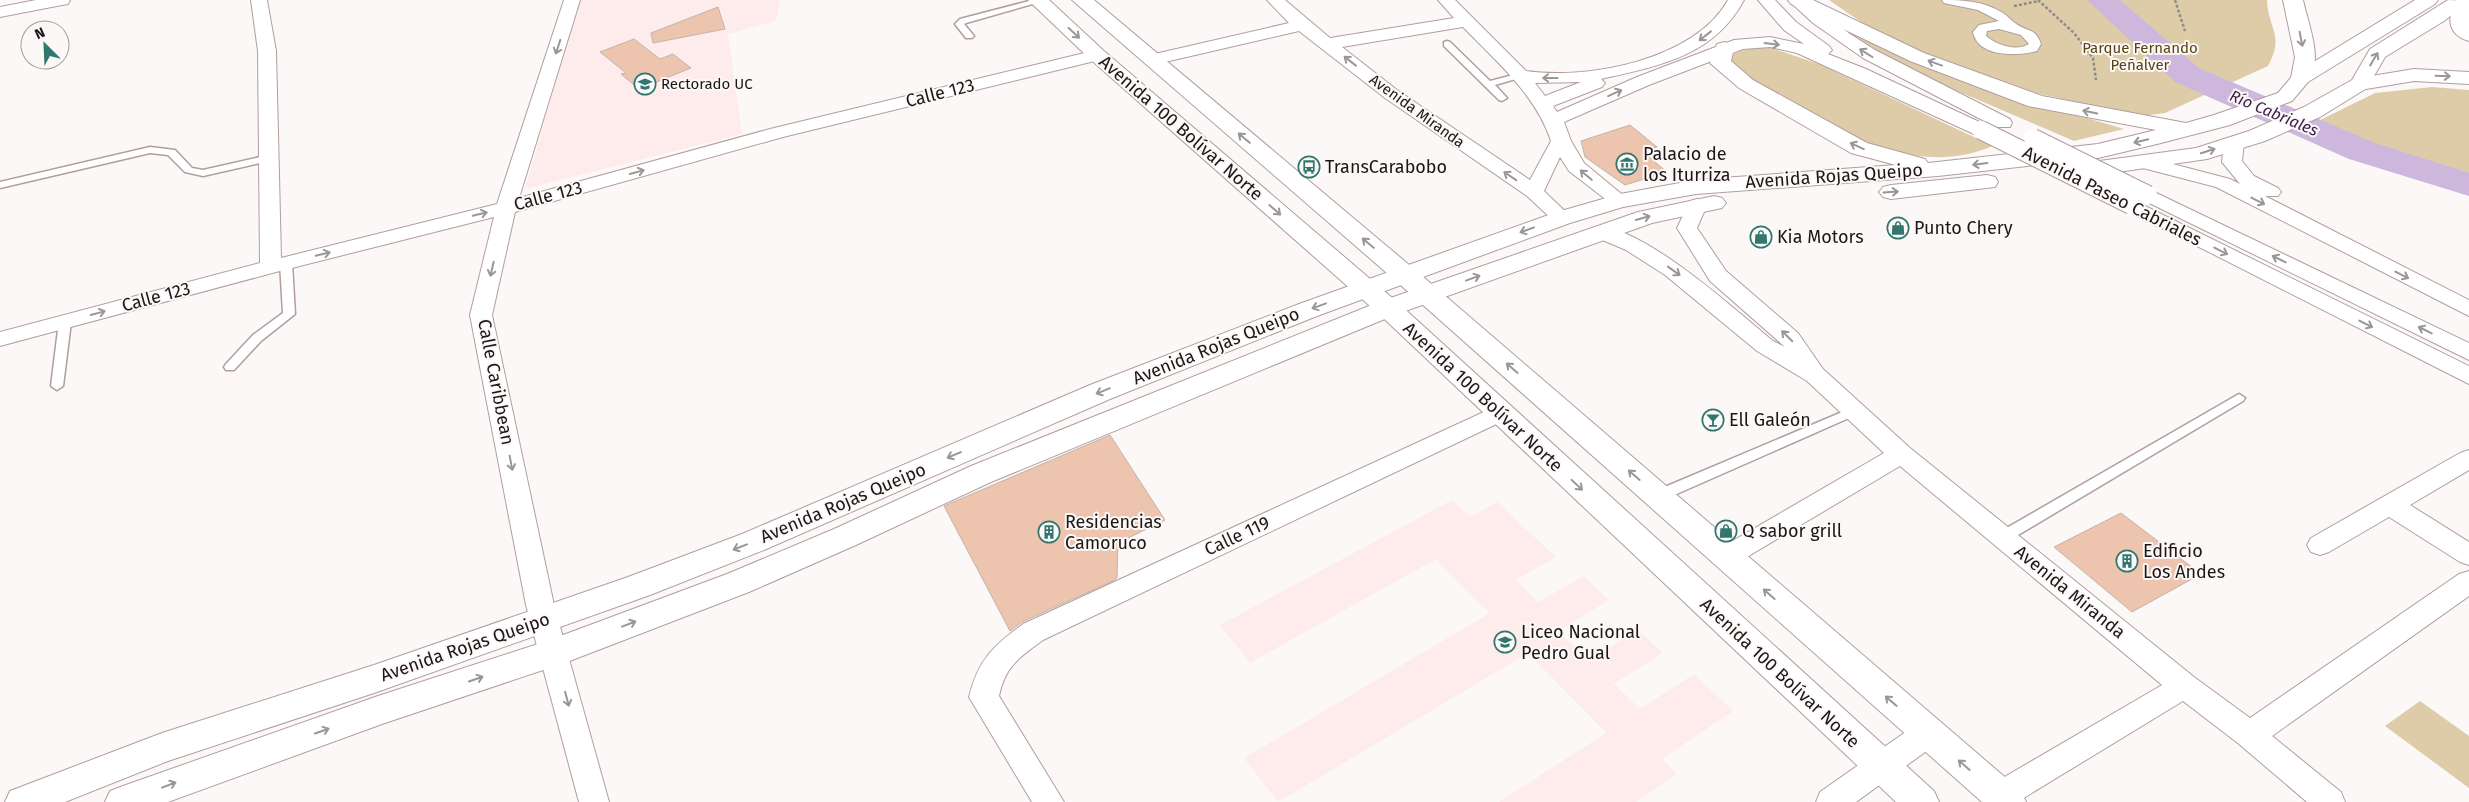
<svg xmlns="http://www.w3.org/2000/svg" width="2469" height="802" viewBox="0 0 2469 802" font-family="'Fira Sans',sans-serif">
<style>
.built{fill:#feecec}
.green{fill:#decca9}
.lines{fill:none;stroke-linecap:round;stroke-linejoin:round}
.river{fill:#cdb7dc;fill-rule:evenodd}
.building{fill:#edc4ad;stroke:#c3b3aa}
.service-casing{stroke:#b19e9e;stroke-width:3}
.pedestrian-casing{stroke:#b19e9e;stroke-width:2}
.minor-casing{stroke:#b19e9e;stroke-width:2}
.tertiary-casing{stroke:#b19e9e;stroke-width:2}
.secondary-casing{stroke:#b19e9e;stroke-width:2}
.motorway-casing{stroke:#b19e9e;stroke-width:2}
.path{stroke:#918b8b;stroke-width:2.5;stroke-dasharray:3 2;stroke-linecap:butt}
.service{fill:#fff;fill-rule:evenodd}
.pedestrian{fill:#fff;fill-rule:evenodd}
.minor{fill:#fff;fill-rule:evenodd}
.tertiary{fill:#fff;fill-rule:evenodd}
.secondary{fill:#fff;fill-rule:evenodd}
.motorway{fill:#fff;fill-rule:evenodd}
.minor-bridge-casing{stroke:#b19e9e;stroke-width:20;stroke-linecap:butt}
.minor-bridge{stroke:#fff;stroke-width:18}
.oneway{stroke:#999696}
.labels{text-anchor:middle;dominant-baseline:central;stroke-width:4;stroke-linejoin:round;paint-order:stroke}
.far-park-label{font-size:15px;fill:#584313;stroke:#fcf8f8}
.far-poi-label{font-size:15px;fill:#1d1616;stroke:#fcf8f8;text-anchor:start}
.far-street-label{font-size:15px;fill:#1d1616;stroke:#fcf8f8}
.far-water-label{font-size:16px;font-style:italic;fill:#3a1c4a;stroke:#fcf8f8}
.street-label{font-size:18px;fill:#1d1616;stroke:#fcf8f8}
.poi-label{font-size:18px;fill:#1d1616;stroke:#fcf8f8;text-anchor:start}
</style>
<rect width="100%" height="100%" fill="#fcf8f8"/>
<!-- built -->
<g class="built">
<polygon points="579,0 780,0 776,21 728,34 742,134 525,189"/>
<polygon points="1452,500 1470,517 1497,502 1556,557 1516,580 1538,602 1584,576 1609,600 1558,631 1588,661 1638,630 1663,653 1614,684 1640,709 1694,674 1733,711 1662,759 1677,774 1636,802 1499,802 1606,733 1528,653 1278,802 1244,758 1490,613 1436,559 1250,663 1220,625"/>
</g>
<!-- green -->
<g class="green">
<path d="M1829,0H2267C2268,29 2285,35 2268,66L2165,113L2142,116L2026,91L1949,65L1874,31Z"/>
<polygon points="1839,28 2027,100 2124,129 2074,141 1941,84 1873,49"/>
<path d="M1768,47L1819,64L1993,146C1903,184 1818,117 1744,74L1733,64L1730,57C1741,48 1754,48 1768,47Z"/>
<polygon points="2432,87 2469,90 2469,187 2336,141 2304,128 2375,93"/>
<polygon points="2420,701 2469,736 2469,788 2385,726"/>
</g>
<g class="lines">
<!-- river -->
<polygon class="river" points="2087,0 2120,0 2199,68 2375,143 2469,173 2469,196 2349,159 2175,82"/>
</g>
<!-- building -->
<g class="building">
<polygon points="718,7 725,29 653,43 651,33"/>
<polygon points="634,39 660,59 673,54 691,68 639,89 621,74 626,73 600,52"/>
<polygon points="1630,125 1657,147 1643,152 1667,172 1625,185 1585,157 1581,141"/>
<polygon points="1110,435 1165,520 1118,543 1117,577 1115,580 1022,622 1010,631 944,506"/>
<polygon points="2121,513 2201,574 2132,612 2054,547"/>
</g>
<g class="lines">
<!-- service casing -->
<g class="service-casing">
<g id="service">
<polygon points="1033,0 1043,1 966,23 964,24 974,36 972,38 966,38 955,24 960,19"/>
<polygon points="1447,41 1450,42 1490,81 1521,73 1526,76 1495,85 1507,98 1502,101 1499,100 1444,46 1444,42"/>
<polygon points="150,147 175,150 192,168 203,170 269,155 274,158 273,160 203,176 185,172 168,155 150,153 0,188 0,182"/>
<polygon points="286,260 292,263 295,314 261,341 234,370 226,370 224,367 226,364 253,335 283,313 280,263"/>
<polygon points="65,318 71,322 63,386 57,390 51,386 59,322"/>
<polygon points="2239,394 2245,398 2243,401 2008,541 1998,541 1996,537 1998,533"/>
<polygon points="1854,407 1860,411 1858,414 1663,500 1653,500 1651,496 1653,492"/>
</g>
</g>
<!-- pedestrian casing -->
<g class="pedestrian-casing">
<path id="pedestrian" d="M1942,0C1963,0 1984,1 2003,13C2008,16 2010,20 2015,23C2026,32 2035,27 2041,44L2037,51C2018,56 1978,58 1973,32L1979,25L1999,21L1978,10L1944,3ZM1999,29L2021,35L2029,44C2016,52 1997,45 1986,36L1987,31Z"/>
</g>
<!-- minor casing -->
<g class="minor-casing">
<g id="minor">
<polygon points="36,0 70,0 68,4 62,5 0,17 0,7"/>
<polygon points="251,0 267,0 276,51 281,258 497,204 564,0 580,0 519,198 770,129 1097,50 1103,51 1106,55 1103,59 783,137 515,212 492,315 554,605 609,802 579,802 526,605 470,315 494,217 276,272 0,346 0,332 260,263 258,51"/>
<path d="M1267,0H1285L1330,38L1454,18L1438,0H1455L1526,71C1588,80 1695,60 1728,0H1744C1714,56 1659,66 1601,79L1605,83L1602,87L1553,106L1557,112L1637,77L1734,40L1770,37L1804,44L1784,30L1758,0H1775L1796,22L1829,46L1832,50L1828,54L1866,69L1988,126L1990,130L1988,134H1974L1797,53L1770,47L1743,49L1649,85L1564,122L1571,141L1584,163L1630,201L1627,205L1620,207L1613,205L1569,171L1560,157L1544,191L1572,218L1569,222L1562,224L1555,222L1527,196L1385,98L1299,31L1152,65L1146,64L1143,60L1146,56L1289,23ZM1463,27C1496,61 1536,95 1551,141L1530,180L1397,90L1342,47ZM1581,82L1545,96L1535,83Z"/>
<polygon points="1788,0 1806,0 1850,34 1875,50 2010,119 2012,123 2010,127 1996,127 1863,58 1813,23"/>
<polygon points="2234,137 2241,139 2244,143 2242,161 2254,176 2278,188 2281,192 2278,196 2265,196 2469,300 2469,316 2216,187 2139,167 2136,163 2139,159 2146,157 2230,179 2240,184 2222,162 2224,143 2227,139"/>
<polygon points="2148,189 2469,343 2469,360 2141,199 2138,195 2141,191"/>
<path d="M1697,199L1704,201L1707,205L1697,228L1726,271L1798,333L1823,369L1910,448L2194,677L2250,718L2459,574L2469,571V596L2272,736L2341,792L2345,802H2307L2239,744L2183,701L2017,802H1987L1985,796L1989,786L2162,685L1900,466L1735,564L1726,567L1717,564L1713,557L1717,550L1884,453L1807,381L1757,351L1665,275L1626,250L1593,236L1590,232L1593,228C1634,217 1740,314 1773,341L1785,347L1710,281L1677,228L1690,201Z"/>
<polygon points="2131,199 2469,366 2469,384 2124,209 2121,205 2124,201"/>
<path d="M1499,405L1507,407L1511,413L1507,419L1043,640C1020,657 1005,666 999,696L1064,802H1032L969,697C978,660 993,646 1023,624Z"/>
<polygon points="2469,450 2469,470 2410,505 2469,542 2469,565 2460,562 2389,517 2329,552 2320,555 2311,552 2307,545 2311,538 2460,453"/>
<polygon points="1928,720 1939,724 1943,733 1939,742 1856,802 1816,802 1820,792 1917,724"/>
</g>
</g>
<!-- tertiary casing -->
<g class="tertiary-casing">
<g id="tertiary">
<polygon points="1788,0 1813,0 1924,53 2042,96 2186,123 2214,115 2278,93 2294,74 2415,0 2438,0 2435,4 2308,82 2292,101 2230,125 2157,144 2098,158 1938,176 1696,194 1623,207 1570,223 1317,316 1110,399 764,550 650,595 374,693 168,761 65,802 5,802 10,791 162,733 374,665 628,577 742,534 1090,385 1299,304 1554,213 1620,194 1696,180 1896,165 1851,153 1739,88 1710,63 1717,44 1724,42 1731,44 1734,48 1731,61 1753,80 1867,143 1925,159 1928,163 2098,144 2156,130 2028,106 1910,61 1791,4"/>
<polygon points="2448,0 2469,1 2444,21 2385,57 2367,88 2320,117 2265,141 2207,159 2077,178 2069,176 2066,171 2069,166 2077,164 2196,148 2249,131 2304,107 2352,80 2370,49"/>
<polygon points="1987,175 1995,177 1998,182 1995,187 1891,199 1883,197 1879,192 1883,187 1891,185"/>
<polygon points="1714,196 1722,198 1726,203 1722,208 1652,223 1397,314 991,482 856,545 749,592 567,662 382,724 168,802 105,802 110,791 123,786 378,696 547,641 727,574 834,529 971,466 1379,302 1638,212"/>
</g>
</g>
<!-- secondary casing -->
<g class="secondary-casing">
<g id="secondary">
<polygon points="1028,0 1049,0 1104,51 1397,302 1934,791 1939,802 1896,802 1379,314 1090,59"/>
<polygon points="1072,0 1094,0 1414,269 2021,791 2026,802 1982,802 1396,281"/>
</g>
</g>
<!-- motorway casing -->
<g class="motorway-casing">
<g id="motorway">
<path d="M2283,0H2303C2308,24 2324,60 2308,82L2301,84L2294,82L2291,78L2295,57Z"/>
<path d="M2456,0H2469V41C2447,35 2447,17 2456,0Z"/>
<polygon points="2414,69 2469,72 2469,84 2414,81 2360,90 2353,88 2350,84 2353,80 2360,78"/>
</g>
</g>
<!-- path -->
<g class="path">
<polyline points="2038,0 2074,33 2093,58 2096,80"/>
<polyline points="2175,0 2185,31"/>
<polyline points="2014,6 2039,1"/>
</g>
<!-- service -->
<use href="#service" class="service"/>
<!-- pedestrian -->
<use href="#pedestrian" class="pedestrian"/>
<!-- minor -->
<use href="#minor" class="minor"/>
<!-- tertiary -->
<use href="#tertiary" class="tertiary"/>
<!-- secondary -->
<use href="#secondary" class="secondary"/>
<!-- motorway -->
<use href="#motorway" class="motorway"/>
<!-- minor-bridge casing -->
<g class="minor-bridge-casing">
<g id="minor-bridge">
<polyline points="1981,130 2131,205"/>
<polyline points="2033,138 2148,195"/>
</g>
</g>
<!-- minor-bridge -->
<use href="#minor-bridge" class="minor-bridge"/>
</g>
<!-- one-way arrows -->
<defs><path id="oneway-shaft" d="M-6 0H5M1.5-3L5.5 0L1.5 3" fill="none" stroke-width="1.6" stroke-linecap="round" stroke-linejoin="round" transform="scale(1.25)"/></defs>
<g class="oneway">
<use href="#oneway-shaft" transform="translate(1074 33) rotate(43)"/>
<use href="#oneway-shaft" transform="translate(1705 36) rotate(142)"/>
<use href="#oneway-shaft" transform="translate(2301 39) rotate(79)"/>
<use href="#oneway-shaft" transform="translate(1772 44) rotate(7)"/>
<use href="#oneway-shaft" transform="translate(558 47) rotate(108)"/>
<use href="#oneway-shaft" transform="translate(1866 53) rotate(-148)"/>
<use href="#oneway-shaft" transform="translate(2374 59) rotate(-60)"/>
<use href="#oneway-shaft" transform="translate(1350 61) rotate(-142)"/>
<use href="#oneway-shaft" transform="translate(1935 63) rotate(-160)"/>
<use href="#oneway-shaft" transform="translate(2443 76) rotate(2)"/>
<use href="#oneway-shaft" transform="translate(1550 78) rotate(180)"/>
<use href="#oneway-shaft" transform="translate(1615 93) rotate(-24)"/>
<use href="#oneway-shaft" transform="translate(2090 112) rotate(-169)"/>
<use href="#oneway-shaft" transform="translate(1244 138) rotate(-140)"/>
<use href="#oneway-shaft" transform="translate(2141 141) rotate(167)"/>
<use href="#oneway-shaft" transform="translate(1857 146) rotate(-155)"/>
<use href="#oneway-shaft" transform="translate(2208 151) rotate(-18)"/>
<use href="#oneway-shaft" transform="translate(1980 164) rotate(173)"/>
<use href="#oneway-shaft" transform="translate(637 172) rotate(-15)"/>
<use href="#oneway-shaft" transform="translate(1586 175) rotate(-140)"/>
<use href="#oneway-shaft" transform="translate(1510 176) rotate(-146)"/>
<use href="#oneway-shaft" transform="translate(1891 192) rotate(-4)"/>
<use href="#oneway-shaft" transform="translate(2258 201) rotate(27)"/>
<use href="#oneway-shaft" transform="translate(1275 210) rotate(41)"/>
<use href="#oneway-shaft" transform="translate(480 214) rotate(-14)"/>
<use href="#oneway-shaft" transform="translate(1643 218) rotate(-16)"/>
<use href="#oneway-shaft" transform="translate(1527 230) rotate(160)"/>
<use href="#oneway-shaft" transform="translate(1368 243) rotate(-140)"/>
<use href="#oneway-shaft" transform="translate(2221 251) rotate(27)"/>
<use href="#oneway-shaft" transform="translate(323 254) rotate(-14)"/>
<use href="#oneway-shaft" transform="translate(2279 259) rotate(-154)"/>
<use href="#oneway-shaft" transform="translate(492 269) rotate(103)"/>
<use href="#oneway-shaft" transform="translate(1674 271) rotate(36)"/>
<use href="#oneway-shaft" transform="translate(2402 275) rotate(27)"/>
<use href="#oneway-shaft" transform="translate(1473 278) rotate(-20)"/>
<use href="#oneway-shaft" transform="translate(1319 306) rotate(160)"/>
<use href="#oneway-shaft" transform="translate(98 313) rotate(-15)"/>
<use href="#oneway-shaft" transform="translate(2366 324) rotate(27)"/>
<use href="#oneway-shaft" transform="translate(2425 330) rotate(-154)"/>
<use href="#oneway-shaft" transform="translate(1787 336) rotate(-135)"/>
<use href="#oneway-shaft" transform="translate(1512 368) rotate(-139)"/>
<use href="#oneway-shaft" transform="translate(1103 391) rotate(158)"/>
<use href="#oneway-shaft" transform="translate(954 455) rotate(157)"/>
<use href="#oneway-shaft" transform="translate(511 463) rotate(79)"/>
<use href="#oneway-shaft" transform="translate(1634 475) rotate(-139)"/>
<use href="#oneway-shaft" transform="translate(1577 485) rotate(43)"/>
<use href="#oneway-shaft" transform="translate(740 547) rotate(159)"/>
<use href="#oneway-shaft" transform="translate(1769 594) rotate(-139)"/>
<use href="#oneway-shaft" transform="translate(629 624) rotate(-21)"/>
<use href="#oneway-shaft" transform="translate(476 679) rotate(-19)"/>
<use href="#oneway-shaft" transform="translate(567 699) rotate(75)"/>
<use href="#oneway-shaft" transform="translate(1891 701) rotate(-139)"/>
<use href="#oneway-shaft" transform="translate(322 731) rotate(-19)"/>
<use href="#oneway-shaft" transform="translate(1964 765) rotate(-139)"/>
<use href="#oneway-shaft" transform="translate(169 785) rotate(-21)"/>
</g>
<!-- icons -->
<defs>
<g id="university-ring" transform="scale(1.125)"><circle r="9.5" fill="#fcf8f8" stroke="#31776d" stroke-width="1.5"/><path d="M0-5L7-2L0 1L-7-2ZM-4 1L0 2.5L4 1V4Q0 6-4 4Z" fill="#31776d"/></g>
<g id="museum-ring" transform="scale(1.125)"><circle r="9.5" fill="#fcf8f8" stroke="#31776d" stroke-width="1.5"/><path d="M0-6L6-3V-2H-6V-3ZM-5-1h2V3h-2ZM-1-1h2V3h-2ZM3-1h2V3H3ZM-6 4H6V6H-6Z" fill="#31776d"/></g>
<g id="bus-ring" transform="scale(1.125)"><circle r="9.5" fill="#fcf8f8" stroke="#31776d" stroke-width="1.5"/><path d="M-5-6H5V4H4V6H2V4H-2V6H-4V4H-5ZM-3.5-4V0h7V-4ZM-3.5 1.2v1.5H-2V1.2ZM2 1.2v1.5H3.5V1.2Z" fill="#31776d"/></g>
<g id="shop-ring" transform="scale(1.125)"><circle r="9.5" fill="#fcf8f8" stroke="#31776d" stroke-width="1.5"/><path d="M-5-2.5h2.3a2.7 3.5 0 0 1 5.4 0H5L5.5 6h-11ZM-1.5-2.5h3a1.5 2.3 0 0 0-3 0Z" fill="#31776d"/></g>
<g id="bar-ring" transform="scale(1.125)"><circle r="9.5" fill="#fcf8f8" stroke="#31776d" stroke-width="1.5"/><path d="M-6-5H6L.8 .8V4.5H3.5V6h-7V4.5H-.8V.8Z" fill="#31776d"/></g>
<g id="building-ring" transform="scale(1.125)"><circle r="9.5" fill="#fcf8f8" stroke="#31776d" stroke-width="1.5"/><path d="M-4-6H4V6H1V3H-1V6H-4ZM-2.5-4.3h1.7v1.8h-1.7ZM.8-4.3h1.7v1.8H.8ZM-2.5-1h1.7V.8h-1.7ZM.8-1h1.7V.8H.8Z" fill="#31776d"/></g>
<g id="school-ring" transform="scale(1.125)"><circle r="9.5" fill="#fcf8f8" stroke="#31776d" stroke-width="1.5"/><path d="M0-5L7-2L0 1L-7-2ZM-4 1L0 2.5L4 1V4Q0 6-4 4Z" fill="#31776d"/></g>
</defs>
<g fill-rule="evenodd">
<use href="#university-ring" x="645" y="84"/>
<use href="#museum-ring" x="1627" y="164"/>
<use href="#bus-ring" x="1309" y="167"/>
<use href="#shop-ring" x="1898" y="228"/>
<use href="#shop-ring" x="1761" y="237"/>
<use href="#bar-ring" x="1713" y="420"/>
<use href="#shop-ring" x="1726" y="531"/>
<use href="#building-ring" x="1049" y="532"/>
<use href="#building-ring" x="2127" y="561"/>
<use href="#school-ring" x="1505" y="642"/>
</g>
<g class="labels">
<!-- far-park labels -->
<g class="far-park-label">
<text x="2140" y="48">Parque Fernando<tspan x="2140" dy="17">Peñalver</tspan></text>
</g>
<!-- far-poi labels -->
<g class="far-poi-label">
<text x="661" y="84">Rectorado UC</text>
</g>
<!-- far-street labels -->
<g class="far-street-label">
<text transform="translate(1417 111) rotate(36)">Avenida Miranda</text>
</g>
<!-- far-water labels -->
<g class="far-water-label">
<text transform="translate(2274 113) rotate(23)">Río Cabriales</text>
</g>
<!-- street labels -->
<g class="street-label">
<text transform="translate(940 93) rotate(-14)">Calle 123</text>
<text transform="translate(1181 128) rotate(41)">Avenida 100 Bolívar Norte</text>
<text transform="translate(1834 176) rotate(-4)">Avenida Rojas Queipo</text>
<text transform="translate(548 196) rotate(-15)">Calle 123</text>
<text transform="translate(2112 196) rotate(27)">Avenida Paseo Cabriales</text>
<text transform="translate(156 297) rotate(-15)">Calle 123</text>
<text transform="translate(1216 346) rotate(-22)">Avenida Rojas Queipo</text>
<text transform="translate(496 382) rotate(79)">Calle Caribbean</text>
<text transform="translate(1483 397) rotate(43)">Avenida 100 Bolívar Norte</text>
<text transform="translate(843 503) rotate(-23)">Avenida Rojas Queipo</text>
<text transform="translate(1237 536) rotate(-25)">Calle 119</text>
<text transform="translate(2070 592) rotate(39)">Avenida Miranda</text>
<text transform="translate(465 647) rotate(-19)">Avenida Rojas Queipo</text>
<text transform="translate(1780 673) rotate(43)">Avenida 100 Bolívar Norte</text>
</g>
<!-- poi labels -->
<g class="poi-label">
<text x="1643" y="154">Palacio de<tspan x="1643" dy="21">los Iturriza</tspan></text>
<text x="1325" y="167">TransCarabobo</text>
<text x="1914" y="228">Punto Chery</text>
<text x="1777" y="237">Kia Motors</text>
<text x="1729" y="420">Ell Galeón</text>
<text x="1065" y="522">Residencias<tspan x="1065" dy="21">Camoruco</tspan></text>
<text x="1742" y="531">Q sabor grill</text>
<text x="2143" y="551">Edificio<tspan x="2143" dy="21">Los Andes</tspan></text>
<text x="1521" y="632">Liceo Nacional<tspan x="1521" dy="21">Pedro Gual</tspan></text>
</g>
</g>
<!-- north arrow -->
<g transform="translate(45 45) rotate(336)"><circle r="24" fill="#fcf8f8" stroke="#a39e9e"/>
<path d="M0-4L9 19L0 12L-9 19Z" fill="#31776d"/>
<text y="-8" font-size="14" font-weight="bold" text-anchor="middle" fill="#1d1616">N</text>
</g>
</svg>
